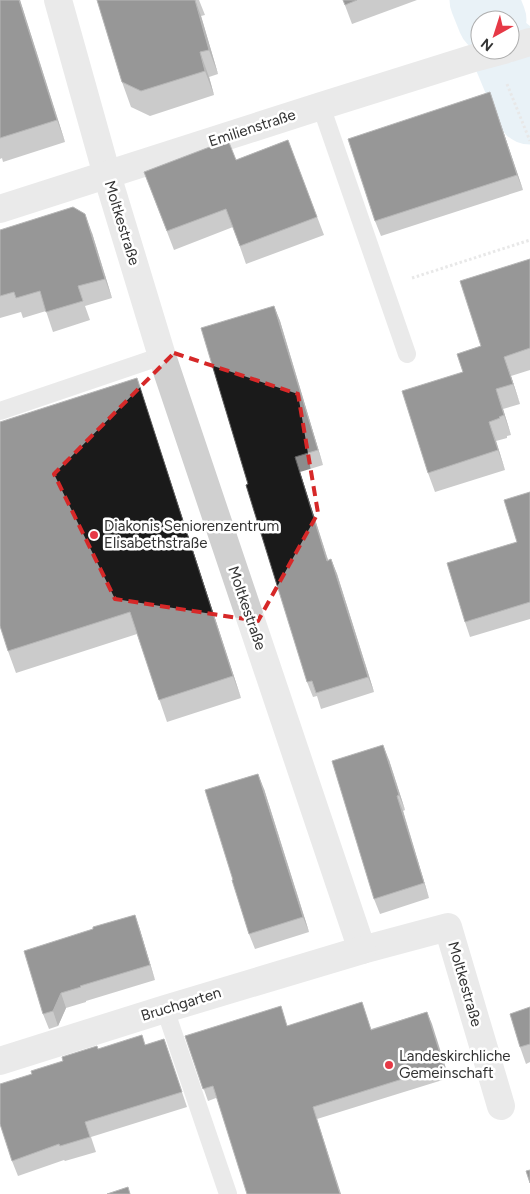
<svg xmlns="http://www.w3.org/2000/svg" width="530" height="1194" viewBox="0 0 530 1194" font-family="Figtree,sans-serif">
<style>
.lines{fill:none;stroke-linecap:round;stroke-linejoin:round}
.river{stroke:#cfe2ee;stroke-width:69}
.path{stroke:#cdcdcd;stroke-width:3;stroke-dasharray:2.5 2.5;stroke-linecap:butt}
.lane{stroke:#d0d0d0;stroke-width:18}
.street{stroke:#d0d0d0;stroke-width:28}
.wall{fill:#8c8c8c}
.shaded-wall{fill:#5f5f5f}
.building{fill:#1a1a1a;stroke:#5f5f5f}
.marked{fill:none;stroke:#d62828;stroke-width:4;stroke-dasharray:10 6;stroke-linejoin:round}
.poi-dot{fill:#e63946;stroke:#fff;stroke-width:2}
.labels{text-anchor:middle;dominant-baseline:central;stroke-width:5;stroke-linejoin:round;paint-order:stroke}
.street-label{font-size:15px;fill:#333;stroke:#fff}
.poi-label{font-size:15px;fill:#333;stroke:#fff;text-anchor:start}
</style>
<rect width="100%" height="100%" fill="#fff"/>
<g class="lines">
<!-- river -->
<g class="river">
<polyline points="484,0 492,20"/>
<polyline points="505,50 530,110"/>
</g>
<!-- path -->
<g class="path">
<polyline points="507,84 530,141"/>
<polyline points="412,278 530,240"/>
</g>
<!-- lane -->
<g class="lane">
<polyline points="321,106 407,354"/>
<polyline points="0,411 162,356"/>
<polyline points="165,1009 228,1194"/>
</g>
<!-- street -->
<g class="street">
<polyline points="58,0 107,175 162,356 362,950 448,927 501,1106"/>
<polyline points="510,48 530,42"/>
<polyline points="0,209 321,106 474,58 504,50"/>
<polyline points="0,1061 165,1009 362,950"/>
</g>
</g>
<!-- wall -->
<g class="wall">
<polygon points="0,0 20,0 65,142 3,162 2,158 0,159"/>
<polygon points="97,0 199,0 205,15 201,16 218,74 209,77 214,95 150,116 131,107 122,82"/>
<polygon points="343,0 417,0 352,24"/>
<polygon points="490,92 523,190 381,236 375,221"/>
<polygon points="288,140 324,235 246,264 233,227 174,250 144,172 236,160"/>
<polygon points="0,230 92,233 112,298 85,306 90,320 53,332 46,311 23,318 21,312 0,318"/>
<polygon points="530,259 530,370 511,376 520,404 503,409 511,435 507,436 507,438 496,441 505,470 435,492 428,473 463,372 481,346"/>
<polygon points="274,306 280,321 323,465 300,472 328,560 331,559 337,574 374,692 321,709 317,696 313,697 307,682 248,484"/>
<polygon points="137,378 144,400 241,698 167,722 137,634 16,673 8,651"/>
<polygon points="530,492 530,619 470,637 465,622 517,542"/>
<polygon points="389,760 405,810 403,811 429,898 380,914 374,899"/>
<polygon points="264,789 309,932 255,949 249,934 233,880"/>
<polygon points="135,915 140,930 155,980 86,1001 86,1002 66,1008 58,1026 49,1029 43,1014 93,929"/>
<polygon points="362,1002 371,1029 427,1012 449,1078 317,1119 216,1098 208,1101 185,1036 288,1026"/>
<polygon points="530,1007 530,1062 526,1064 520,1047"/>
<polygon points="164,1039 187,1107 91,1137 96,1152 65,1161 64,1160 18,1176 12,1161 32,1074 98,1049 145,1045"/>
</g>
<!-- shaded-wall -->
<g class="shaded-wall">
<polygon points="19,0 20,0 65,142 57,120"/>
<polygon points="195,0 201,16 218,74 209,50"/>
<polygon points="200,52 209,77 214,95 205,71"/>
<polygon points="490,92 495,107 523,190 517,175"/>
<polygon points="85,214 92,233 112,298 105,279"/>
<polygon points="274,306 280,321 323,465 318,450"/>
<polygon points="504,357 511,376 520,404 513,384"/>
<polygon points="137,378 144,400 241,698 233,676"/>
<polygon points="496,389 503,409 511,435 504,415"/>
<polygon points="489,422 496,441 505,470 498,450"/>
<polygon points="295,457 300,472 333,576 327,561"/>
<polygon points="331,559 337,574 374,692 368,677"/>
<polygon points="383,745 389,760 405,810 399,795"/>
<polygon points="258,774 264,789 309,932 303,917"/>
<polygon points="397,796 403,811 429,898 424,883"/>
<polygon points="135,915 140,930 155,980 150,965"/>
<polygon points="61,993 66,1008 58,1026 53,1011"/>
<polygon points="427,1012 432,1024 449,1078 444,1066"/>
<polygon points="313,1107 317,1119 341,1194 340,1194"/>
</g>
<!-- building -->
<g class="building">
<polygon points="0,0 19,0 57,120 0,138"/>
<polygon points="97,0 195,0 209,50 200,52 205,71 141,91 122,82"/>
<polygon points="343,0 357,0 345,5"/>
<polygon points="490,92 517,175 375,221 348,139"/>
<polygon points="228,140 236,160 288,140 317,217 240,246 226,209 167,231 144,172"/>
<polygon points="73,207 85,214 105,279 78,286 83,301 46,312 40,291 16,298 14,292 0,296 0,230"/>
<polygon points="530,259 530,348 504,357 513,384 496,389 504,415 499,417 500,418 489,422 498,450 428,473 402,391 463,372 457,354 481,346 460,281"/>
<polygon points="274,306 318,450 295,457 327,561 331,559 368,677 316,693 312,681 307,682 246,485 248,484 201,328"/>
<polygon points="137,378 233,676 159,700 130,612 8,651 0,626 0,422"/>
<polygon points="530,492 530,602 465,622 447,563 517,542 504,500"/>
<polygon points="383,745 399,795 397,796 424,883 374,899 332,761"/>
<polygon points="258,774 303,917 249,934 232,880 233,880 205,790"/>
<polygon points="135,915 150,965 80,986 81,987 61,993 53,1011 43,1014 24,951 93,929 93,927"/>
<polygon points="362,1002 371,1030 427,1012 444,1066 313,1107 340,1194 247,1194 213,1086 203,1089 185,1036 281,1006 287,1026"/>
<polygon points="530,1007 530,1044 520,1047 510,1014"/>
<polygon points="142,1035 145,1045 164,1039 182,1092 85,1122 90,1137 60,1146 59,1144 12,1161 0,1124 0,1084 32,1074 31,1071 63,1061 62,1057 97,1046 98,1049"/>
<polygon points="530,1170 530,1183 526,1171"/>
<polygon points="128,1187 130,1194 107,1194"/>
</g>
<!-- marked area -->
<path d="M0 0H530V1194H0ZM174,353L298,394L318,513L258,621L115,599L54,474Z" fill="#fff" fill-opacity=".55" fill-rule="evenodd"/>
<path class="marked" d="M174,353L298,394L318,513L258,621L115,599L54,474Z"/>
<!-- markers -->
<g class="poi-dot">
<circle cx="94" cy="535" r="5"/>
<circle cx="389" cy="1065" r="5"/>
</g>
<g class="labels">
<!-- street labels -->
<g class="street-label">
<text transform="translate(252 128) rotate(-18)">Emilienstraße</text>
<text transform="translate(122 223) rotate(73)">Moltkestraße</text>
<text transform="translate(247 608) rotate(71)">Moltkestraße</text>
<text transform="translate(465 984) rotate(74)">Moltkestraße</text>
<text transform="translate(181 1004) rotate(-17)">Bruchgarten</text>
</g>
<!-- poi labels -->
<g class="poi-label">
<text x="104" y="526">Diakonis Seniorenzentrum<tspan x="104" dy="17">Elisabethstraße</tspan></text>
<text x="399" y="1056">Landeskirchliche<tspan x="399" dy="17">Gemeinschaft</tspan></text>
</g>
</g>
<!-- north arrow -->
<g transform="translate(495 35) rotate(219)"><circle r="24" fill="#ffffff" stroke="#adadad"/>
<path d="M0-4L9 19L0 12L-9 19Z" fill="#e63946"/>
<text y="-8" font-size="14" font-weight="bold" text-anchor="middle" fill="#333333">N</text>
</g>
</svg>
